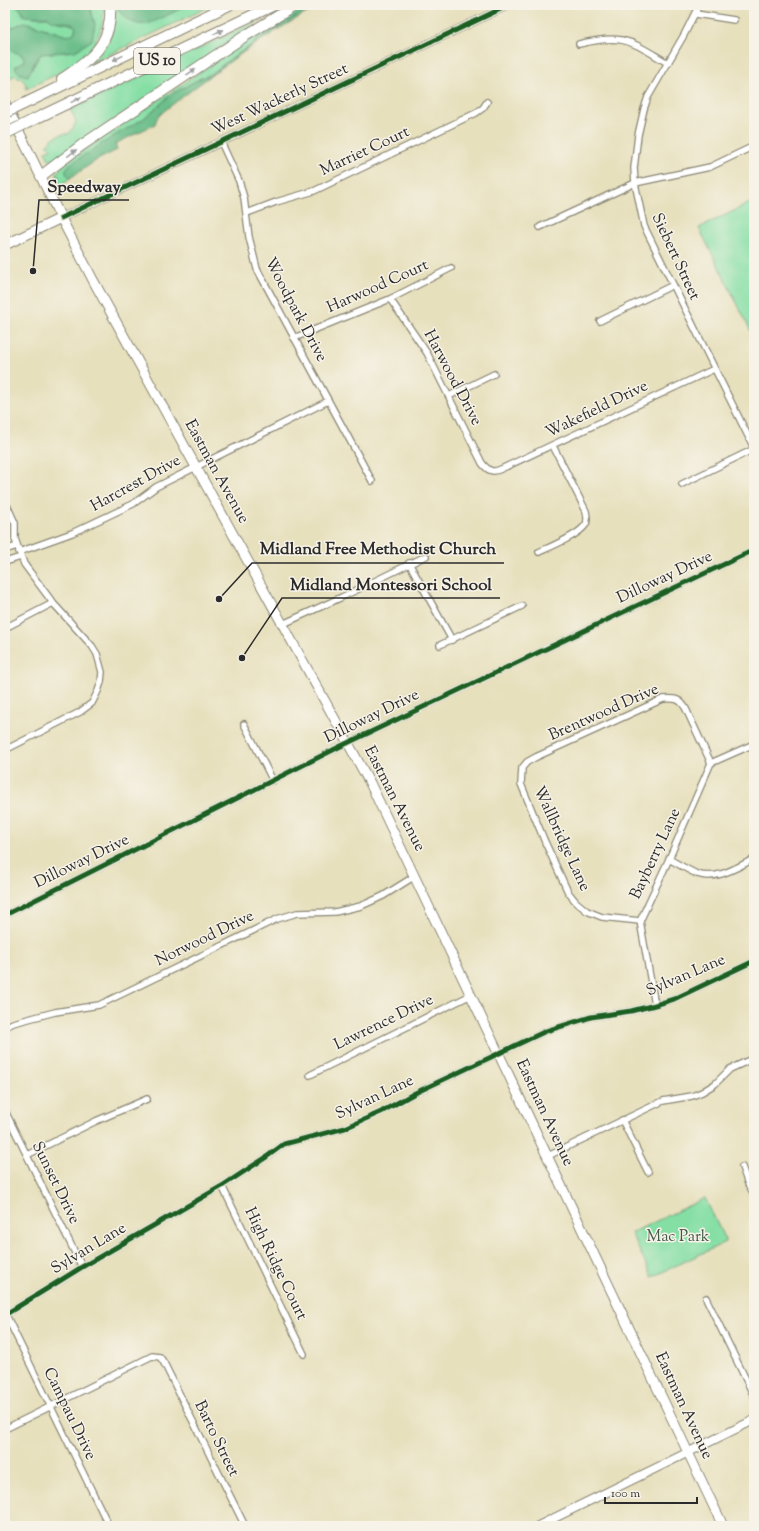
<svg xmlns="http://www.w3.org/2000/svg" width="759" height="1531" viewBox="0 0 759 1531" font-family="'Sorts Mill Goudy',serif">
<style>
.green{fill:#85dfa5;stroke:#588568}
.forest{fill:#6cbe8a;stroke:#4c745a}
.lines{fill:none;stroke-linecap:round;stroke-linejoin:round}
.minor-casing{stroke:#898674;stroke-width:8}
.tertiary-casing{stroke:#898674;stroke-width:9}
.secondary-casing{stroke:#898674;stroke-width:10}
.primary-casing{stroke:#898674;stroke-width:11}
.motorway-casing{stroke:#898674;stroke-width:12}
.minor{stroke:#fff;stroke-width:5.5}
.tertiary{stroke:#fff;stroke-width:7}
.secondary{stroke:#fff;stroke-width:8}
.primary{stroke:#fff;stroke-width:9}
.motorway{stroke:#fff;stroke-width:10}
.motorway-bridge-casing{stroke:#898674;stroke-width:12;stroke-linecap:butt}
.motorway-bridge{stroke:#fff;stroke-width:10}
.cycleway-casing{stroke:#f7f3e8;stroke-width:8}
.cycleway{stroke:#1b5e20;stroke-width:5}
.oneway{fill:#a0a0a0}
.labels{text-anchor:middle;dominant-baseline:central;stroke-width:3;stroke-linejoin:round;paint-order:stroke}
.shield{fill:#f7f3e8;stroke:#686764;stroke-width:1}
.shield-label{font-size:15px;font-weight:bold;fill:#2b2b2b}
.street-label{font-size:16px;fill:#2b2b2b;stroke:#f7f3e8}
.park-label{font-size:16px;fill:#42584a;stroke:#f7f3e8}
.leader{fill:none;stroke:#2b2b2b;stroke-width:1.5}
.callout-dot{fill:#2b2b2b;stroke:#f7f3e8;stroke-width:1.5}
.callout-label{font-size:17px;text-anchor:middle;font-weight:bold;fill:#2b2b2b;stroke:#f7f3e8;stroke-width:3;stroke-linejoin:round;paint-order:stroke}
</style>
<rect width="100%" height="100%" fill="#f7f3e8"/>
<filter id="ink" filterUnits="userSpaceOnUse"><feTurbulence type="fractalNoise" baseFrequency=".025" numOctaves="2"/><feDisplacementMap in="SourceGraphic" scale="8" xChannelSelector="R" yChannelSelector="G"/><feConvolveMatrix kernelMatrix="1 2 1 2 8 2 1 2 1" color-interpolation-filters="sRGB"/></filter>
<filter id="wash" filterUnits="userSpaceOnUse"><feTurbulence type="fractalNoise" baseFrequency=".012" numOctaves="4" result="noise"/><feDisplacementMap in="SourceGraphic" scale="16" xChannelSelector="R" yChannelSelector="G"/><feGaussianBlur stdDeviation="0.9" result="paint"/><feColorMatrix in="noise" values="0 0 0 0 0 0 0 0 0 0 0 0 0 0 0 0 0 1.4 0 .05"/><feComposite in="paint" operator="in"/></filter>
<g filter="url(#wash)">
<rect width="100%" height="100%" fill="#e7e0bd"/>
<!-- green -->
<g class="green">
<path d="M5,5H15L34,17H48C57,25 65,20 76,27L74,33L67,36L25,22L9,29L5,27Z"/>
<path d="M89,5H104C105,56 65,70 26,89V84L22,79L18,78L16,75L10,78L5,67V43L12,50L20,53L31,70L41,54L75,51L92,40V11Z"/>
<path d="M115,5H117L118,10L146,24L188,5H213L92,63C109,41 115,34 115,5Z"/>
<polygon points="305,5 309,5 308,8 229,60 210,75 201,78 172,94 143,119 69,165 67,175 70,178 59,186 58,176 56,174 63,165 212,64"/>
<path d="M267,16L192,67L189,66L190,68L55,160H49L45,151L51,149L47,145C52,137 60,133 69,134C76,122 79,124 70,110Z"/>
<polygon points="754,201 754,337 699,228"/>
<polygon points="705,1198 726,1242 652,1277 631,1233"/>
</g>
<!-- forest -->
<g class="forest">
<path d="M15,5H89L95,24L92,40L75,51L41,54L36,60L28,76C21,75 18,73 15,67L22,62H25C22,52 20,55 13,51C10,49 9,45 5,43V27L9,29L25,22L67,36L74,33L76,27L70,23L53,21L48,17L24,16L20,8Z"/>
<path d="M117,5H188C179,9 154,23 146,24C133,26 120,17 117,5Z"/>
<path d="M309,5H322C265,33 214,73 164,111L157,118L155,124L115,144L117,150L97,160L70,178L67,175L65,170L69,165L112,137L143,119L172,94L201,78L210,75L229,60L256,42L258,37L265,35L308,8Z"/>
</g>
</g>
<g filter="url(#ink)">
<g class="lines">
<!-- minor casing -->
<g class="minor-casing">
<g id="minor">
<polyline points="699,5 684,35 648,97 644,109 638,135 634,168 635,183 644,226 754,448"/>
<polyline points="696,14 734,20"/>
<path d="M579,44C624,33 630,41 668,63"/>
<polyline points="221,142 239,181 244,198 249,237 257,269 372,481"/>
<polyline points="247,213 276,202 314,191 476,113 483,108 487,102"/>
<polyline points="540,227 635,183 710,167 754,146"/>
<path d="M390,299L427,353L482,463C488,471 493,473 501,469L714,369"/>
<polyline points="600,321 673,285"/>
<polyline points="294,338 390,299 451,268"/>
<polyline points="449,396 494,374"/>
<polyline points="682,484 754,449"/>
<polyline points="5,501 15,523 15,539 24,564 53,603 92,646 97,654 102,672 101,682 98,691 92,703 80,712 5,750"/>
<polyline points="5,550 17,546"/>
<polyline points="19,552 72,533 133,504 156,487 328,401"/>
<path d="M539,552C550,547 580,535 586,524C588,520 587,516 586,511L553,446"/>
<polyline points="5,562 21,557"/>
<polyline points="409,563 452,640"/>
<polyline points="283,624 342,597 426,556"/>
<polyline points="5,628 53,603"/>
<polyline points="440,645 522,606"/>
<polyline points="244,724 273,781"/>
<path d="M669,859C678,864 688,870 697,874C717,881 737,867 754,859"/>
<polyline points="5,915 339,747 754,550"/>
<path d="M640,921L602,917L587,911L576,902L568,892L545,842L521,784L522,768L527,762L536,757L663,699C674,698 680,698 686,709L711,763"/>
<polyline points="655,1005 640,921 669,859 711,763 754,744"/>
<polyline points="5,1027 13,1023 55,1012 99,1005 277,919 297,913 335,912 361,906 383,896 415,876"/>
<polyline points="310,1075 471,995"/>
<polyline points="5,1111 82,1267"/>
<polyline points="622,1120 648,1172"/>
<polyline points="27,1155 96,1121 147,1099"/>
<polyline points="548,1156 663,1101 692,1096 702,1092 715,1084 730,1069 754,1058"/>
<polyline points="742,1167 748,1184 754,1194"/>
<polyline points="222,1186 304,1354"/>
<polyline points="706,1298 754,1396"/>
<polyline points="5,1313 109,1526"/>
<polyline points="6,1314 82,1267 222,1186 265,1158 284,1144 345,1128 381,1112 415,1093 546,1031 591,1017 631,1011 655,1005 674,999 754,961"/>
<polyline points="5,1429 152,1356 160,1357 164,1363 245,1526"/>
</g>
</g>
<!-- tertiary casing -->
<g class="tertiary-casing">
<polyline id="tertiary" points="61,218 509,5"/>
</g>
<!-- secondary casing -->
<g class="secondary-casing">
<polyline id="secondary" points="538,1526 754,1420"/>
</g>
<!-- primary casing -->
<g class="primary-casing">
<g id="primary">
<polyline points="5,103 61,218 93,280 370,783 723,1526"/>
<polyline points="5,245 61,218"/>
</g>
</g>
<!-- motorway casing -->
<g class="motorway-casing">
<g id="motorway">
<path d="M62,79C91,60 113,43 110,5"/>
<polyline points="32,100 229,5"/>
<polyline points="41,116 274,5"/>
<polyline points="41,176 82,145 245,36 296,5"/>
</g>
</g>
<!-- minor -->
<use href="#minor" class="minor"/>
<!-- tertiary -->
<use href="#tertiary" class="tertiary"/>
<!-- secondary -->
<use href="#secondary" class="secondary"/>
<!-- primary -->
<use href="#primary" class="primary"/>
<!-- motorway -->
<use href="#motorway" class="motorway"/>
<!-- motorway-bridge casing -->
<g class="motorway-bridge-casing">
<g id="motorway-bridge">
<polyline points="5,113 32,100"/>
<polyline points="5,134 41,116"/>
</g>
</g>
<!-- motorway-bridge -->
<use href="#motorway-bridge" class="motorway-bridge"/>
<!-- cycleway casing -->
<g class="cycleway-casing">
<g id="cycleway">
<polyline points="61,218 509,5"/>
<polyline points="5,915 339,747 754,550"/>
<polyline points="6,1314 82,1267 222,1186 265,1158 284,1144 345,1128 381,1112 415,1093 546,1031 591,1017 631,1011 655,1005 674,999 754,961"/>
</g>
</g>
<!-- cycleway -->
<use href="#cycleway" class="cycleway"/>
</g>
<!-- one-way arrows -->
<defs><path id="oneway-solid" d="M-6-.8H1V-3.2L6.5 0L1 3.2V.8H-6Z"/></defs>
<g class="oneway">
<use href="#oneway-solid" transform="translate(218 32) rotate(-26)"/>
<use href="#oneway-solid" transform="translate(118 58) rotate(154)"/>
<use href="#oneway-solid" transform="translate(191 72) rotate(-34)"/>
<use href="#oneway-solid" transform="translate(76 100) rotate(-26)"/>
<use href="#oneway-solid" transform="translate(72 153) rotate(-37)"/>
</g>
</g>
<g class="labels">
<!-- shield labels -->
<rect class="shield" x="134" y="48" width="46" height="26" rx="3"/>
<g class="shield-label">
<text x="157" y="61">US 10</text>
</g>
<!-- street labels -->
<g class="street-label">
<text transform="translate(280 100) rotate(-25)">West Wackerly Street</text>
<text transform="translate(365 152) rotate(-25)">Marriet Court</text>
<text transform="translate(675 257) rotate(65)">Siebert Street</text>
<text transform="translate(378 287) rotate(-24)">Harwood Court</text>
<text transform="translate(295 310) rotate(62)">Woodpark Drive</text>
<text transform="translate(452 378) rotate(62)">Harwood Drive</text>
<text transform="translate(597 410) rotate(-26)">Wakefield Drive</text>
<text transform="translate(216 472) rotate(61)">Eastman Avenue</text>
<text transform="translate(136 484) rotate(-29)">Harcrest Drive</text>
<text transform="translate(665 578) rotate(-25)">Dilloway Drive</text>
<text transform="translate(604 713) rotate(-24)">Brentwood Drive</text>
<text transform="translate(372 717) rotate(-26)">Dilloway Drive</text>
<text transform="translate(394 799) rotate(63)">Eastman Avenue</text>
<text transform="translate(561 839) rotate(65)">Wallbridge Lane</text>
<text transform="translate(656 854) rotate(-65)">Bayberry Lane</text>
<text transform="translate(82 862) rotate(-26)">Dilloway Drive</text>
<text transform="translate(205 939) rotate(-26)">Norwood Drive</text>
<text transform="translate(686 976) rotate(-23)">Sylvan Lane</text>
<text transform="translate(384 1023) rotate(-26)">Lawrence Drive</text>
<text transform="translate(375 1098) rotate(-25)">Sylvan Lane</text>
<text transform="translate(544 1113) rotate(65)">Eastman Avenue</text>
<text transform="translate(55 1183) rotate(64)">Sunset Drive</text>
<text transform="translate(89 1249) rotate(-31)">Sylvan Lane</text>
<text transform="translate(275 1264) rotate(64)">High Ridge Court</text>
<text transform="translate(683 1406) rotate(65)">Eastman Avenue</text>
<text transform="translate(69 1414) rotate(64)">Campau Drive</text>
<text transform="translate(216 1439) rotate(64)">Barto Street</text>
</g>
<!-- park labels -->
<g class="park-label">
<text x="678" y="1237">Mac Park</text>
</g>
</g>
<!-- callouts -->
<path class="leader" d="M33 271L39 200H129M219 599L252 563H504M242 658L282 598H500"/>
<g class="callout-dot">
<circle cx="33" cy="271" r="4"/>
<circle cx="219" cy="599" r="4"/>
<circle cx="242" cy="658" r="4"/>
</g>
<g class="callout-label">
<text x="84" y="192">Speedway</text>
<text x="378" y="554">Midland Free Methodist Church</text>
<text x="391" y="590">Midland Montessori School</text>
</g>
<!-- margin -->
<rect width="759" height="1531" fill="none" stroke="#f7f3e8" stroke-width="20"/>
<!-- scale -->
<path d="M605 1497v6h92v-6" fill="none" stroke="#2b2b2b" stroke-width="2"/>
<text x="611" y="1497" font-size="12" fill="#2b2b2b" stroke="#f7f3e8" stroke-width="3" paint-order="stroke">100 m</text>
</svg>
